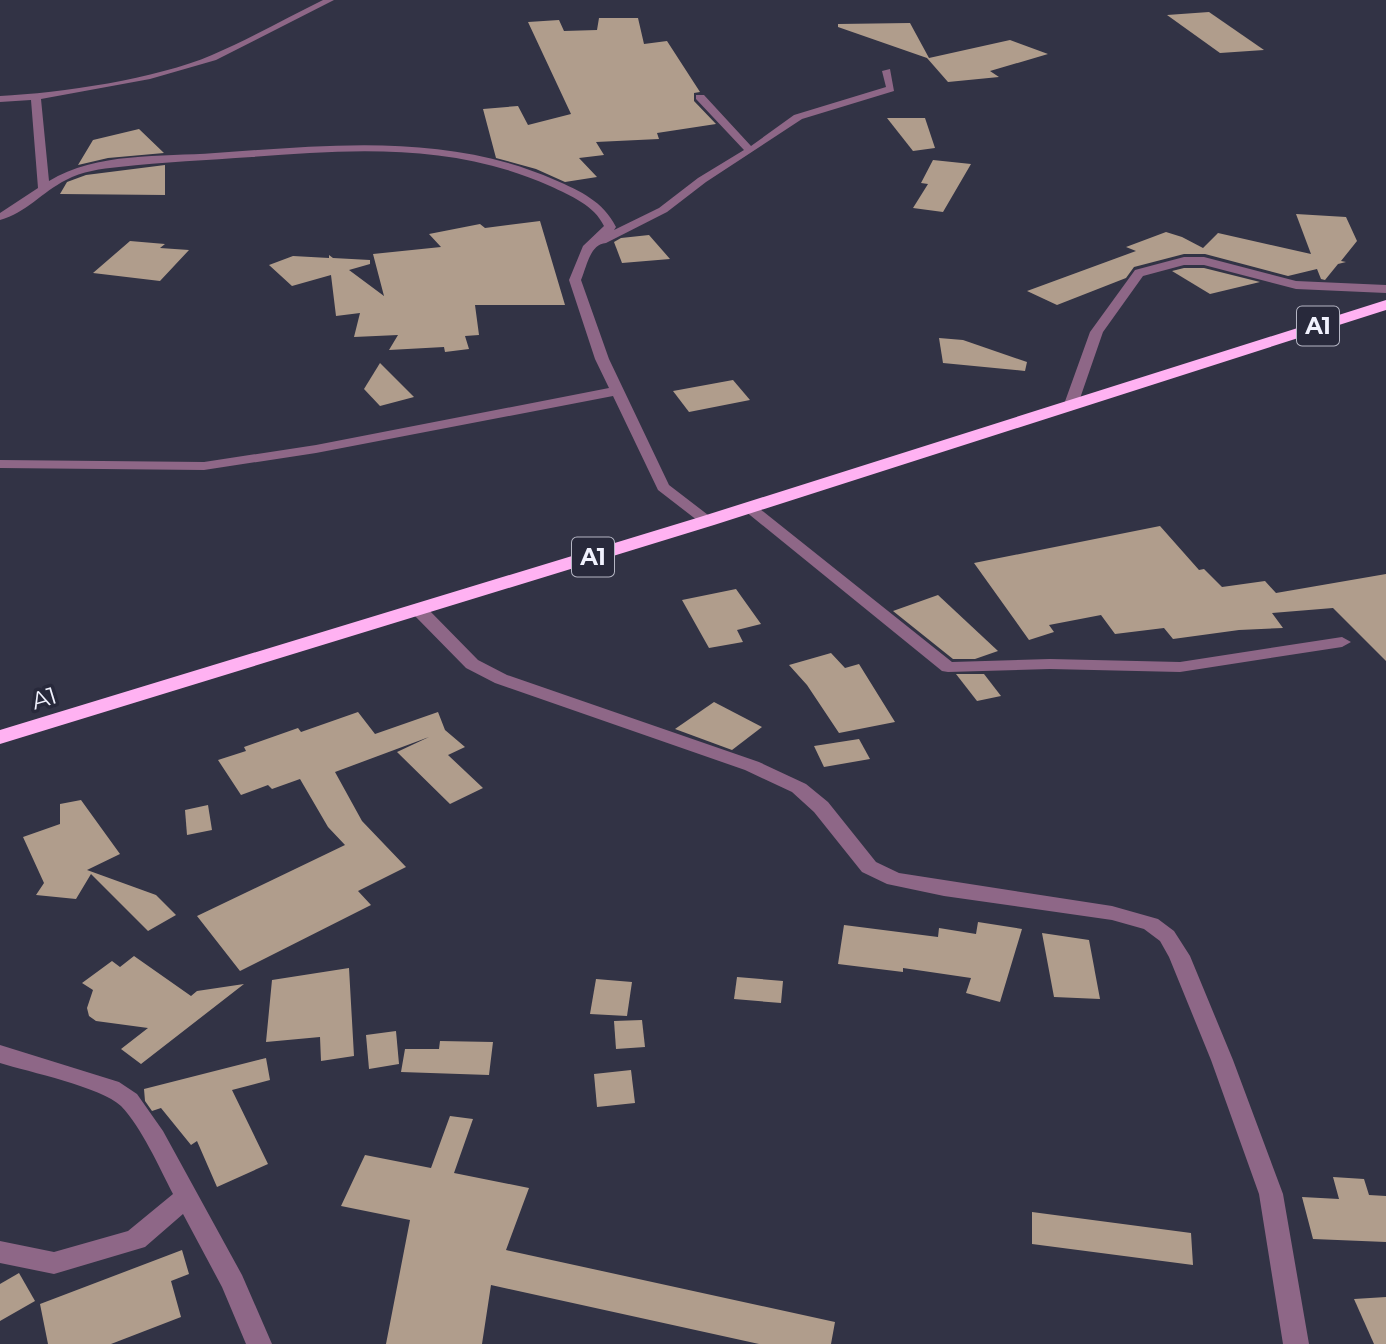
<svg xmlns="http://www.w3.org/2000/svg" width="1386" height="1344" viewBox="0 0 1386 1344" font-family="Montserrat,sans-serif">
<style>
.building{fill:#b09d8c}
.lines{fill:none;stroke-linecap:round;stroke-linejoin:round}
.minor{fill:#8e6787;fill-rule:evenodd}
.highway{fill:#ffb2f2;fill-rule:evenodd}
.labels{text-anchor:middle;dominant-baseline:central;stroke-width:7;stroke-linejoin:round;paint-order:stroke}
.shield{fill:#28293b;stroke:#b5b6c4;stroke-width:2}
.shield-label{font-size:23px;font-weight:bold;fill:#f1f2fe}
.street-label{font-size:24px;fill:#f1f2fe;stroke:#28293b}
</style>
<rect width="100%" height="100%" fill="#323345"/>
<!-- building -->
<g class="building">
<polygon points="1209,12 1264,50 1220,53 1167,15"/>
<polygon points="599,18 638,18 644,44 667,41 700,92 694,93 694,101 716,124 657,133 659,139 596,142 604,155 579,158 597,177 565,182 536,169 496,158 483,109 518,106 528,125 571,114 528,22 559,20 564,31 597,30"/>
<polygon points="910,23 929,58 1010,40 1048,54 990,71 999,77 948,82 927,58 838,27 838,24"/>
<polygon points="887,118 925,118 935,148 913,151"/>
<polygon points="139,129 164,153 108,158 78,165 93,140"/>
<polygon points="933,160 971,164 943,212 913,208 928,184 921,183"/>
<polygon points="165,165 165,195 60,194 67,182 86,175"/>
<polygon points="1296,214 1346,217 1357,241 1341,261 1346,262 1338,264 1325,280 1321,279 1317,269 1288,276 1205,254 1184,254 1134,267 1126,278 1057,305 1027,291 1136,251 1126,247 1166,232 1182,237 1203,248 1218,233 1311,254"/>
<polygon points="540,221 565,305 475,305 479,335 465,336 469,349 445,352 444,347 389,350 398,335 354,337 360,313 336,316 331,275 292,286 269,265 293,256 329,258 329,255 333,258 370,260 370,264 349,270 384,296 373,254 441,247 429,234 480,224 485,228"/>
<polygon points="649,235 670,259 622,263 614,242 621,238"/>
<polygon points="130,241 165,244 160,248 189,250 160,281 93,273"/>
<polygon points="1184,268 1204,268 1260,282 1210,294 1172,271"/>
<polygon points="939,338 963,340 1027,362 1025,371 943,363"/>
<polygon points="380,363 414,397 380,406 364,389"/>
<polygon points="733,380 750,400 689,412 673,391"/>
<polygon points="1160,526 1199,570 1204,569 1222,587 1265,581 1276,593 1386,574 1386,661 1333,608 1272,613 1283,628 1239,630 1173,639 1164,628 1115,634 1101,615 1049,625 1054,632 1029,640 974,563"/>
<polygon points="736,589 761,624 737,630 743,642 709,648 682,600"/>
<polygon points="938,595 998,651 975,659 953,659 893,611"/>
<polygon points="831,653 845,668 859,664 895,722 839,733 807,685 789,665"/>
<polygon points="956,674 984,674 1001,696 977,701"/>
<polygon points="714,702 762,727 732,750 675,729"/>
<polygon points="358,712 375,734 438,712 445,730 465,747 448,755 483,788 450,804 397,752 429,737 335,772 362,821 406,867 358,891 371,905 240,971 197,916 345,845 328,827 300,779 272,789 268,785 241,795 218,760 246,751 244,747 298,728 301,732"/>
<polygon points="859,739 870,759 824,767 814,746"/>
<polygon points="81,800 120,854 87,870 156,895 176,915 148,931 91,874 76,899 36,895 44,883 23,837 60,824 60,804"/>
<polygon points="208,805 212,830 187,835 185,810"/>
<polygon points="978,922 1022,929 1000,1002 966,993 971,978 903,968 903,972 838,964 844,925 938,937 939,928 976,934"/>
<polygon points="1042,933 1089,940 1100,999 1054,997"/>
<polygon points="134,956 191,996 197,991 244,984 141,1064 121,1049 148,1028 96,1021 89,1016 87,1008 93,990 82,983 112,961 120,967"/>
<polygon points="349,968 354,1056 321,1061 320,1037 266,1042 272,980"/>
<polygon points="737,977 783,981 781,1003 734,999"/>
<polygon points="596,979 632,982 627,1016 590,1014"/>
<polygon points="642,1020 645,1047 616,1049 614,1021"/>
<polygon points="396,1031 399,1064 369,1069 366,1035"/>
<polygon points="440,1041 493,1042 489,1075 401,1072 405,1049 439,1049"/>
<polygon points="266,1058 270,1080 232,1090 268,1164 217,1187 197,1141 191,1145 161,1108 152,1111 145,1101 144,1089"/>
<polygon points="631,1070 635,1103 597,1107 594,1074"/>
<polygon points="450,1116 473,1119 454,1173 529,1188 506,1250 835,1322 831,1344 759,1344 491,1285 482,1344 386,1344 410,1220 341,1206 365,1155 431,1168"/>
<polygon points="1333,1177 1364,1179 1369,1195 1386,1196 1386,1242 1313,1239 1302,1197 1339,1199"/>
<polygon points="1032,1212 1191,1233 1193,1265 1032,1244"/>
<polygon points="182,1250 189,1274 171,1281 181,1317 111,1344 48,1344 40,1304"/>
<polygon points="19,1273 35,1301 0,1321 0,1284"/>
<polygon points="1386,1297 1386,1344 1374,1344 1354,1299"/>
</g>
<g class="lines">
<!-- minor -->
<g class="minor">
<path d="M323,0H334L216,60L150,79L41,99L49,181C96,152 162,157 215,153C330,145 446,132 555,180C580,191 603,201 616,227L614,230L659,208L698,178L744,150L696,99V95H704L751,146L794,115L886,87L882,71L890,69L894,91L802,119L706,182L667,212L606,243C590,244 587,266 581,280L609,359L669,485L712,518L715,521L712,524H702L658,490L613,396L316,453L204,470L0,468V460L204,462L316,445L609,388L595,359L569,280L583,246L604,226C594,205 571,196 550,186C454,143 354,149 252,157C208,160 163,162 119,167C101,169 82,171 66,180C42,192 26,213 0,220V213L38,188L31,100L0,102V96C61,93 156,79 212,55C250,39 286,18 323,0Z"/>
<polygon points="1184,257 1204,257 1296,281 1386,285 1386,293 1296,289 1204,265 1184,265 1143,276 1103,332 1077,407 1070,411 1065,410 1063,407 1090,332 1135,270"/>
<polygon points="750,503 755,505 952,662 1050,659 1180,662 1342,637 1351,642 1342,647 1180,672 1050,669 948,672 942,671 745,511 742,508"/>
<polygon points="420,606 426,607 478,660 507,675 759,762 806,784 828,802 876,862 899,873 1112,906 1158,919 1174,931 1190,956 1233,1060 1283,1194 1309,1344 1283,1344 1259,1194 1211,1060 1169,957 1160,941 1144,929 1112,920 944,896 887,884 862,872 814,812 792,792 745,770 495,683 466,668 414,615 412,611"/>
<path d="M0,1045L119,1082L137,1094L163,1131L242,1275L272,1344H246L222,1287L183,1214L145,1247L54,1274L0,1263V1241L54,1252L128,1231L173,1194C159,1167 142,1128 121,1106C101,1087 29,1072 0,1063Z"/>
</g>
<!-- highway -->
<polygon class="highway" points="1386,300 1386,310 714,525 0,744 0,730 700,517"/>
</g>
<g class="labels">
<!-- shield labels -->
<g class="shield">
<rect x="1297" y="306.5" width="42" height="39" rx="5"/>
<rect x="572" y="537.5" width="42" height="39" rx="5"/>
</g>
<g class="shield-label">
<text x="1318" y="326">A1</text>
<text x="593" y="557">A1</text>
</g>
<!-- street labels -->
<g class="street-label">
<text transform="translate(44 698) rotate(-17)">A1</text>
</g>
</g>
</svg>
